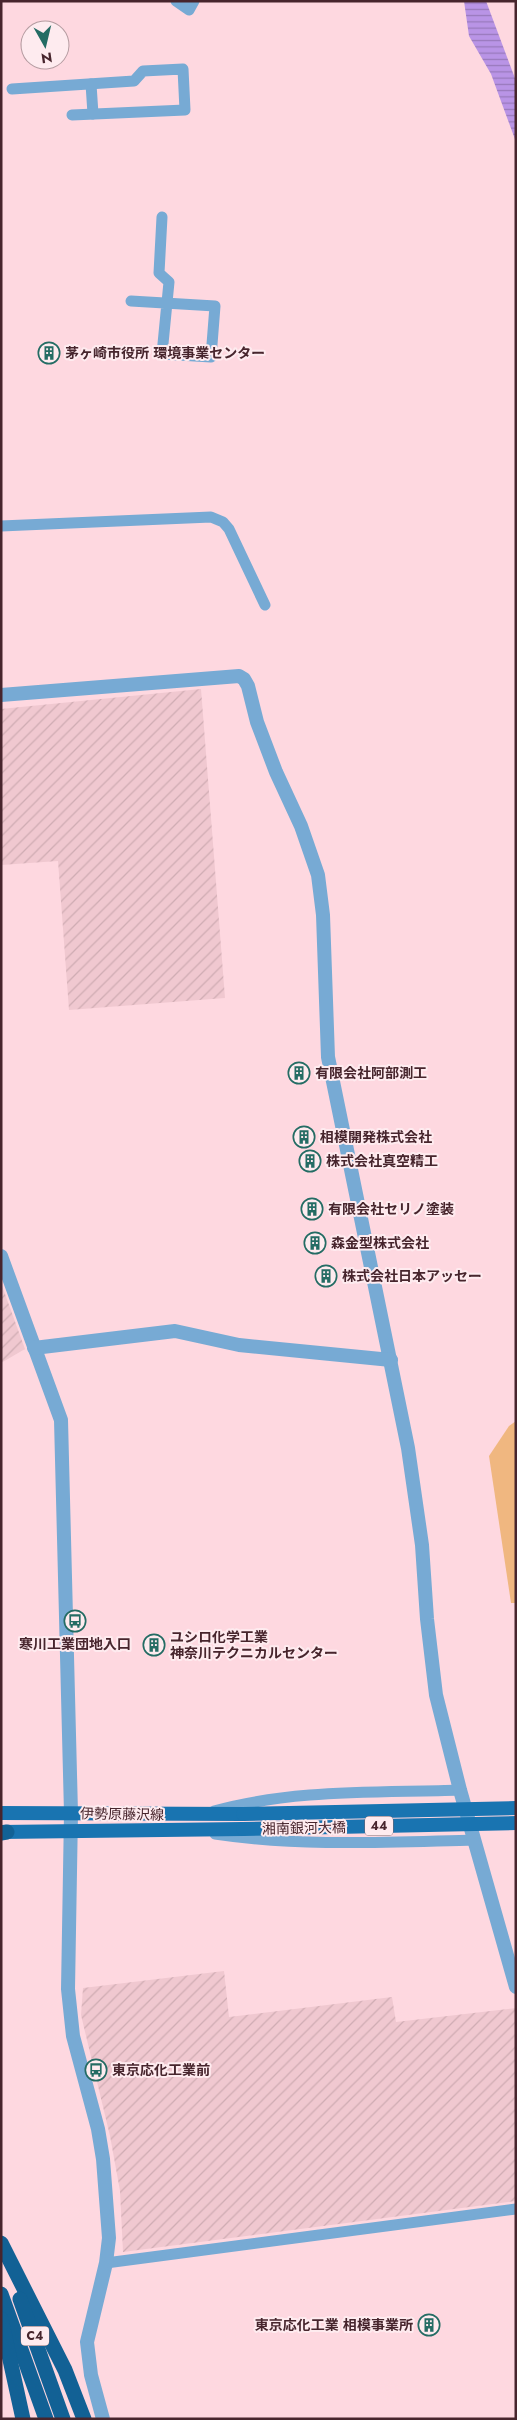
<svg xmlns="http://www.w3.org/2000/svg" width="517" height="2420" viewBox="0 0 517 2420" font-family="Jost,'Noto Sans JP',sans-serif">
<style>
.industrial{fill:url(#industrial-furrows)}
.pitch{fill:#f0b780}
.water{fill:url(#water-rules)}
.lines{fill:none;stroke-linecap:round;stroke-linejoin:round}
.minor{stroke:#77aad4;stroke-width:11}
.tertiary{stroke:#77aad4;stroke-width:14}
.primary{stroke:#1974b1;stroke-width:14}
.motorway{stroke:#126195;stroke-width:15}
.primary-bridge{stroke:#1974b1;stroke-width:14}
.labels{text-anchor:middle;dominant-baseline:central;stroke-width:4;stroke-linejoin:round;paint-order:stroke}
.shield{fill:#feebef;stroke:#7e6067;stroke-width:1}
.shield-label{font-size:12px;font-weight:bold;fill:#47252d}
.poi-label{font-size:14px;font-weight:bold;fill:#47252d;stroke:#feebef;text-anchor:start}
.street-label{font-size:14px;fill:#47252d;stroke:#feebef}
</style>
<defs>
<pattern id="industrial-furrows" width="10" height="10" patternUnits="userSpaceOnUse" patternTransform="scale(1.25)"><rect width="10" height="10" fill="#f0c8d0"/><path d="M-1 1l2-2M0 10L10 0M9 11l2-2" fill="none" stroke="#cfacb3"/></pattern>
<pattern id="water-rules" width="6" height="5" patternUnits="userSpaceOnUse" patternTransform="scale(1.25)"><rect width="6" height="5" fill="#b994e6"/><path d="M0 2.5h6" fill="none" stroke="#9879bb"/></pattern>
</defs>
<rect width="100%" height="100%" fill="#fed8e0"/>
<!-- industrial -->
<g class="industrial">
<polygon points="201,689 225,998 69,1010 58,861 1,865 1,709"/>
<polygon points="1,1283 25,1349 1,1363"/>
<polygon points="224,1971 229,2017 392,1997 396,2022 516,2008 516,2201 123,2252 120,2191 110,2136 81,2015 83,1988"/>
</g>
<!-- pitch -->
<polygon class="pitch" points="516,1421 516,1603 511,1603 489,1456 509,1426"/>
<!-- water -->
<polygon class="water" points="464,1 486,1 516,81 516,142 491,74 469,36"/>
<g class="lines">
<!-- minor -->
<g class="minor">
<polyline points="176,1 189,10 194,1"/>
<polyline points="91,84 93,114"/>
<polyline points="12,89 134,81 143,71 183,69 185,110 72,115"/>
<polyline points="131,301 215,306 211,357 162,354 169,282 159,273 162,217"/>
<polyline points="1,526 211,517 223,522 229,529 265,605"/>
<path d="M214,1811C293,1789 379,1793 460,1790"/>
<path d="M215,1834C301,1847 388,1842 475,1840"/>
<polyline points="106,2263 516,2209"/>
</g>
<!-- tertiary -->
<g class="tertiary">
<polyline points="1,695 239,676 244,679 248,686 257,722 276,772 301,826 318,875 323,915 328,1057 408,1448 422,1545 427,1619 436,1695 460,1790 516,1987"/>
<polyline points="1,1256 61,1420 71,1813 68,1989 73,2036 98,2129 103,2159 109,2238 106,2263 87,2342 91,2375 103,2419"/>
<polyline points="34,1348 175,1331 239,1345 391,1360"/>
</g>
<!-- primary -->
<g class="primary">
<polyline points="1,1813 243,1814"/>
<polyline points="1,1832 243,1829"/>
</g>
<!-- motorway -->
<g class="motorway">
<polyline points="1,1833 7,1832"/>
<polyline points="1,2243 65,2370 84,2419"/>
<polyline points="1,2294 46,2419"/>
<polyline points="20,2299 63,2419"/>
<polyline points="1,2319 23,2419"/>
</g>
<!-- primary-bridge -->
<g class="primary-bridge">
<polyline points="243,1814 516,1808"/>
<polyline points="243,1829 516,1823"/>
</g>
</g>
<!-- icons -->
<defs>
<g id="building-ring" transform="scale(1.125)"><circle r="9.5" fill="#feebef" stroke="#246c64" stroke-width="1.5"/><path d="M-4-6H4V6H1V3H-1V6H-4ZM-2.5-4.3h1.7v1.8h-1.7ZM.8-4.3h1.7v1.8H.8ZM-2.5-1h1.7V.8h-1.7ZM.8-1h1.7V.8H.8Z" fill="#246c64"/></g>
<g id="bus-ring" transform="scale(1.125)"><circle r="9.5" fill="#feebef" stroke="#246c64" stroke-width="1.5"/><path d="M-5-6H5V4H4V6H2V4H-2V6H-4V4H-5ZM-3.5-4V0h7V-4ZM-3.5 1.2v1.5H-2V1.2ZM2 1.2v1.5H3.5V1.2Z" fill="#246c64"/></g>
</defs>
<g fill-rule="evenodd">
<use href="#building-ring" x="49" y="353"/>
<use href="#building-ring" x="299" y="1073"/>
<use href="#building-ring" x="304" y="1137"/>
<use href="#building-ring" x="310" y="1161"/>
<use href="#building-ring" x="312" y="1209"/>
<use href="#building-ring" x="315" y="1243"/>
<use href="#building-ring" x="326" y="1276"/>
<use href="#bus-ring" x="75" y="1621"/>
<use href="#building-ring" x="154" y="1645"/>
<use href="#bus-ring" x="96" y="2070"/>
<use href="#building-ring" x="429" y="2325"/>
</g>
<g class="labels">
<!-- shield labels -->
<g class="shield">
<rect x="365" y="1816.5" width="28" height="19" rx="4"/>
<rect x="21" y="2326.5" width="28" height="19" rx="4"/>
</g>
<g class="shield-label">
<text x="379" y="1826">44</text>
<text x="35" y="2336">C4</text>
</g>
<!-- poi labels -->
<g class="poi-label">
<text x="65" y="353">茅ヶ崎市役所 環境事業センター</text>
<text x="315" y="1073">有限会社阿部測工</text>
<text x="320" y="1137">相模開発株式会社</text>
<text x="326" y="1161">株式会社真空精工</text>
<text x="328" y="1209">有限会社セリノ塗装</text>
<text x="331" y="1243">森金型株式会社</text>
<text x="342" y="1276">株式会社日本アッセー</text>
<text x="170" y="1637">ユシロ化学工業<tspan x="170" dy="16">神奈川テクニカルセンター</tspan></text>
<text x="75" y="1644" text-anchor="middle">寒川工業団地入口</text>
<text x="112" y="2070">東京応化工業前</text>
<text x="413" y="2325" text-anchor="end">東京応化工業 相模事業所</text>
</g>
<!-- street labels -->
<g class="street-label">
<text transform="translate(122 1814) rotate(1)">伊勢原藤沢線</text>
<text transform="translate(304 1828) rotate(-1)">湘南銀河大橋</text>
</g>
</g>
<!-- border -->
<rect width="517" height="2420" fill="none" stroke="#47252d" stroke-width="5"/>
<!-- north arrow -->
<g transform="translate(45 45) rotate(172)"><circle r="24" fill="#feebef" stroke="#b59ca1"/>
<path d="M0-4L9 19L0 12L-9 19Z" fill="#246c64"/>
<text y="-8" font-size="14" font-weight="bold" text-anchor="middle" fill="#47252d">N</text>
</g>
</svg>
